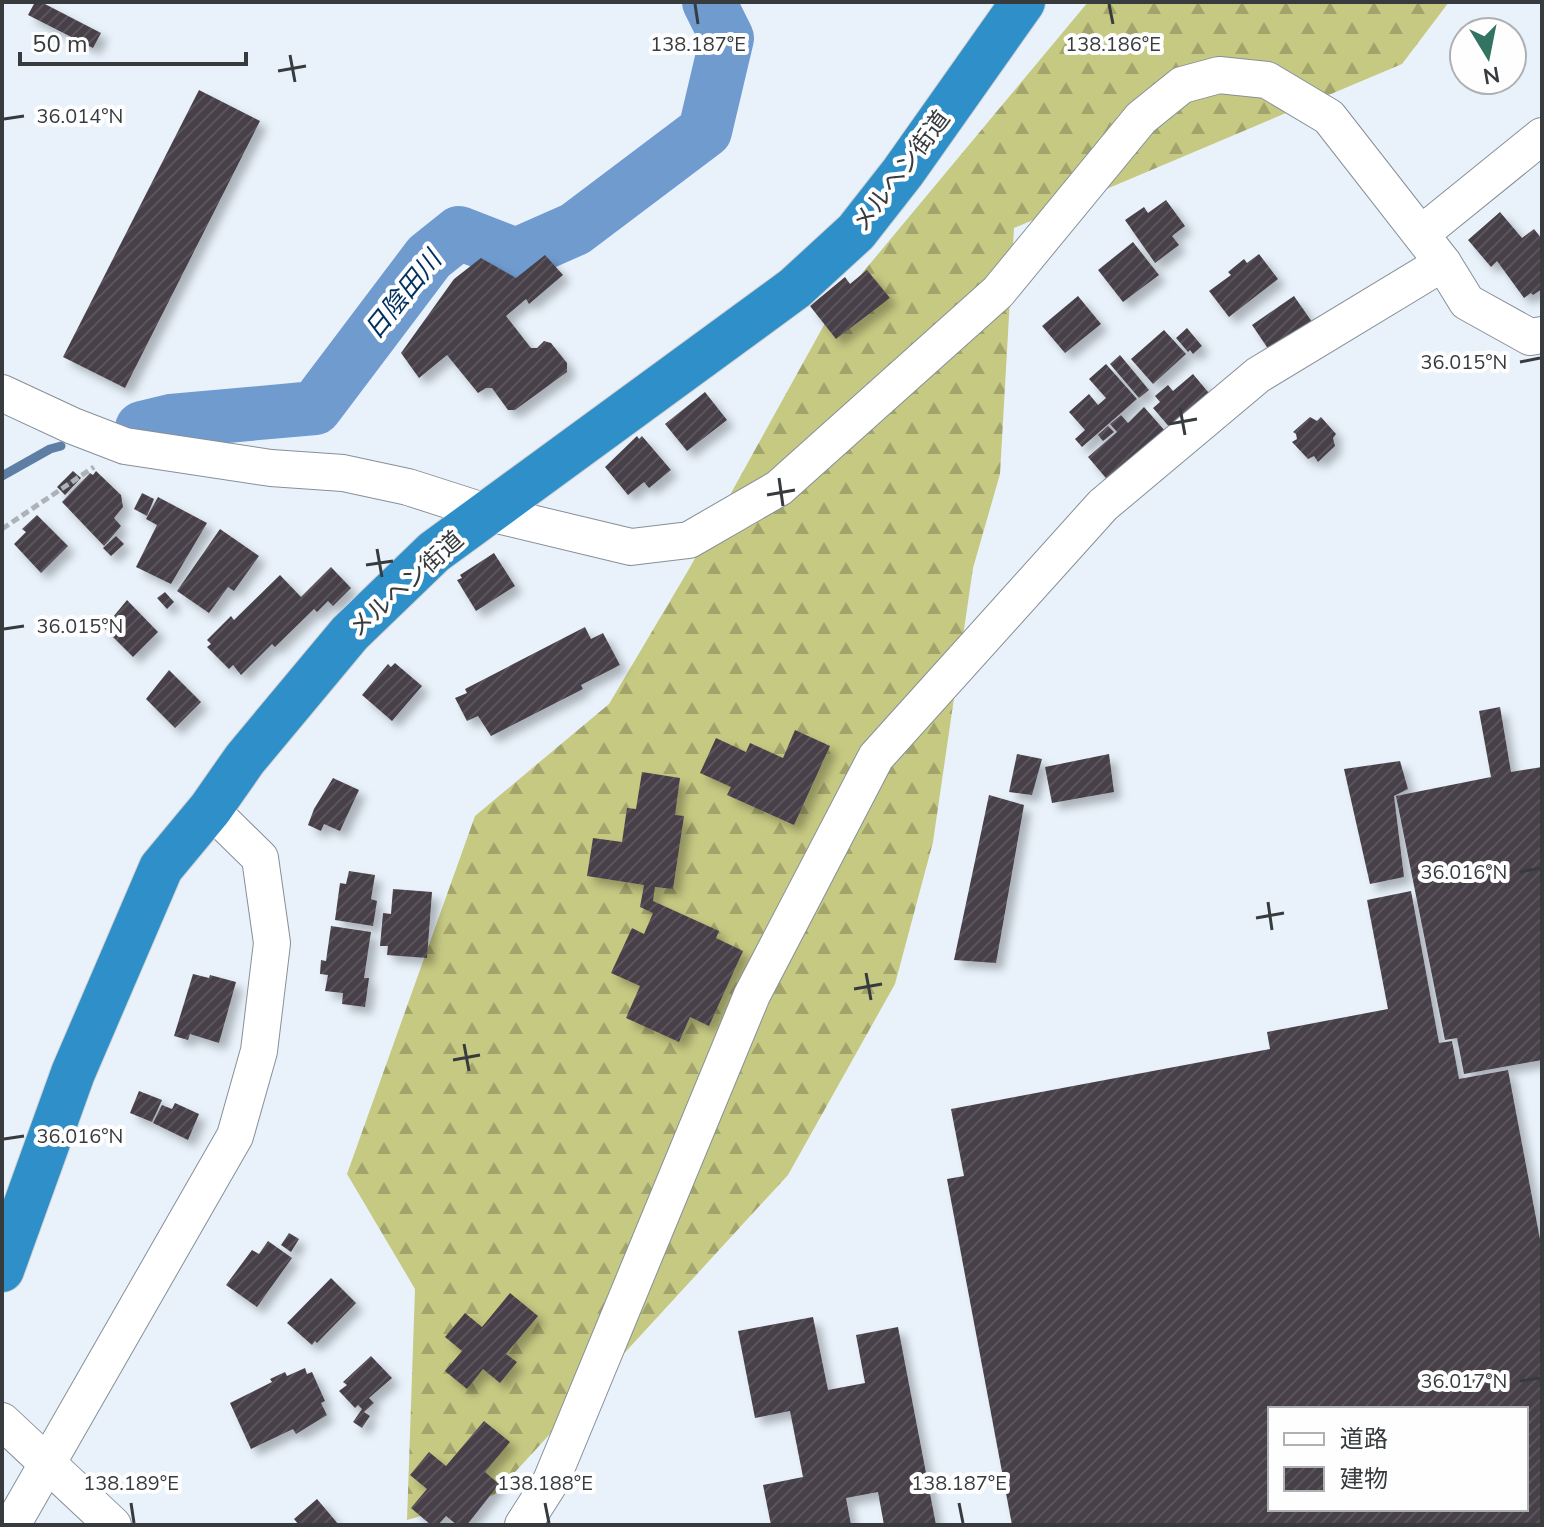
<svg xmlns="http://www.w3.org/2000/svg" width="1544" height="1527" viewBox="0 0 1544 1527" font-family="'Nunito Sans','Noto Sans JP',sans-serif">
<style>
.forest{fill:url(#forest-firs)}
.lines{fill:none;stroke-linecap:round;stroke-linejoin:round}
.stream{stroke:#5e7ea4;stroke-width:9}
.river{stroke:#6f9bcf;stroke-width:54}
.building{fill:url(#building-hatch);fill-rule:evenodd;filter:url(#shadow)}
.minor-casing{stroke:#878f98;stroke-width:38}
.highway-casing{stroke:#cfd0d1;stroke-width:46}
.path{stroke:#abb3b9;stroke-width:5;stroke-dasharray:8 4;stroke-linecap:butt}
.minor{stroke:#fff;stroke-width:36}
.highway{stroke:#2e8fc9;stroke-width:44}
.ticks{fill:none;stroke:#373b3e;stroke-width:3}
.labels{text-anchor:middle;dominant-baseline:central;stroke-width:8;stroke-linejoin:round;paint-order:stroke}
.street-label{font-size:24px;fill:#373b3e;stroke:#fefefe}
.water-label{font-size:26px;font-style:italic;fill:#002f5f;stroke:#fefefe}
.ticks-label{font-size:20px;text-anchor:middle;fill:#373b3e;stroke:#fefefe;stroke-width:8;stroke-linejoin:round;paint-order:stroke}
</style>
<defs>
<pattern id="forest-firs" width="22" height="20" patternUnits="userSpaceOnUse" patternTransform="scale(2)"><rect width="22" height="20" fill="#c6c982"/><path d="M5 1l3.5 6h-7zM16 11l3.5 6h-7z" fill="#a2a46c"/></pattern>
<pattern id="building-hatch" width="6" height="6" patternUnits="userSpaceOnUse" patternTransform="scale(2)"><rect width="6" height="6" fill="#474048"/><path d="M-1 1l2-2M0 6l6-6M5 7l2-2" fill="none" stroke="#5a545b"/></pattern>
<filter id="shadow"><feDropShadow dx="7" dy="7" stdDeviation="4" flood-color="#0004"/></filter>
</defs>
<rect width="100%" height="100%" fill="#e9f2fb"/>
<!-- forest -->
<polygon class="forest" points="1088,2 1449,2 1402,64 1014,228 1000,474 973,568 933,842 895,984 788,1175 494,1495 407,1520 415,1289 347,1174 475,816 609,704 689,569 834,307"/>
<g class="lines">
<!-- stream -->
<polyline class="stream" points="2,476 50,449 61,446"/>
<!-- river -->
<polyline class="river" points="142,428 171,421 315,408 429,257 459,233 516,255 575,229 705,131 727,38 709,2"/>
</g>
<!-- building -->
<g class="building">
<polygon points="35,2 41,2 101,33 93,48 28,15"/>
<polygon points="199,90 260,121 125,388 63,357"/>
<polygon points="1166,200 1185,226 1172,236 1179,245 1155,263 1125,220 1144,207 1148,213"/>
<polygon points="1500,212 1522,238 1534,229 1542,239 1542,289 1533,295 1531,293 1524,298 1497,261 1491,267 1468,240"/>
<polygon points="1133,242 1159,275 1123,302 1098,270"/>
<polygon points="1259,254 1278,279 1229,317 1209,291 1231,275 1228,272 1244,259 1247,263"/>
<polygon points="545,255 563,275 529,304 526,299 506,316 531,348 537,348 544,341 551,343 567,363 567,372 515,410 508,410 492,388 486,388 478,393 447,355 419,378 401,353 454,279 481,258 516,278"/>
<polygon points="867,270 890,298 836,339 810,306 845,277 850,284"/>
<polygon points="1078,296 1101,324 1065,353 1042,326"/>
<polygon points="1294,296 1317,329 1269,350 1252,325"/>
<polygon points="1187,328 1202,346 1193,354 1190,350 1188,352 1176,338"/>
<polygon points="1164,330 1186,354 1153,384 1131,359"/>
<polygon points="1120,355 1149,390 1139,398 1110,364"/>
<polygon points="1106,364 1137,399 1082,447 1075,439 1085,430 1069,412 1089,394 1098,405 1106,398 1089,379"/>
<polygon points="1193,374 1218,404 1178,437 1153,408 1160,402 1155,396 1168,385 1173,391"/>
<polygon points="705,392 727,420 687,451 665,424"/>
<polygon points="1144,407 1173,440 1117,491 1088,457 1117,432 1110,424 1121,415 1128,423"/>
<polygon points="1310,417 1317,421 1321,417 1336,434 1333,438 1335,446 1318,462 1314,456 1308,459 1292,442 1297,439 1296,434 1293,432"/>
<polygon points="1108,426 1114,432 1103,441 1098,435"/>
<polygon points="637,436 639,439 642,436 671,470 649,488 644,482 628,495 605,467"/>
<polygon points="73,471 81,478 65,495 57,487"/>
<polygon points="96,471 121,495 123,507 114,518 121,526 104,546 62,502 90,473 93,475"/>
<polygon points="142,493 154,499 147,516 134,509"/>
<polygon points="158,497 207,523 171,584 136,567 157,525 146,519"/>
<polygon points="37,515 68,546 41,573 14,544 26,532 22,529"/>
<polygon points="220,529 259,556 234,591 228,587 209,613 177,591"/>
<polygon points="116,536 124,544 111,556 103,548"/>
<polygon points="494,553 515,586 476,611 457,580 462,578 460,575"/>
<polygon points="331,567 351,588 333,606 328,601 317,612 314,609 275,647 272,644 241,675 233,665 229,669 207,647 211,644 207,640 231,616 234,620 280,575 301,597"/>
<polygon points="165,592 174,602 167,609 157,598"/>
<polygon points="127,600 158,632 133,657 104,628"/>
<polygon points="585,627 591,639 603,633 620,665 581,685 583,689 491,736 478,716 467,721 455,698 467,693 465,689"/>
<polygon points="395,663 422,686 392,721 362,695 388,664 391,667"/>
<polygon points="169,670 201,702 175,728 146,699"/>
<polygon points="1500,707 1511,772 1542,767 1542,1060 1464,1074 1457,1038 1445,1040 1396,796 1491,777 1479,711"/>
<polygon points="795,730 830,746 794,825 727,795 731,787 700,773 716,738 746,752 750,743 783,758"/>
<polygon points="1017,754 1042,759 1032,795 1009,792"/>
<polygon points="1109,754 1114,792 1052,803 1045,767"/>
<polygon points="1400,761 1408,789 1394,796 1404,877 1370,884 1344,769"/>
<polygon points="642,772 680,778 675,815 684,816 673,889 655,887 653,901 719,931 716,938 743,951 709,1026 690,1017 679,1042 626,1018 640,986 611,973 632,928 644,934 653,913 640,907 644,885 587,876 593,838 622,842 627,808 636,809"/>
<polygon points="333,778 359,790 340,831 324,824 321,831 308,825 314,809"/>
<polygon points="989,795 1024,805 996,963 954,960"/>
<polygon points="349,871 375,875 371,899 377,901 373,926 335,920 340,883 346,884"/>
<polygon points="393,889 432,892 427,958 387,955 388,946 380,946 383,913 391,914"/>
<path d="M1411,891L1439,1043L1452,1041L1459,1079L1508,1070L1542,1250V1525H1012L947,1179L964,1176L951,1109L1270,1049L1267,1032L1388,1009L1367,900ZM1270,1409H1526V1509H1270Z"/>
<polygon points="331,926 371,932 364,978 369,978 365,1007 342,1004 343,993 325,991 328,975 320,974 321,960 326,961"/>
<polygon points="193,974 209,978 210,975 236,982 219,1043 190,1034 188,1040 174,1036"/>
<polygon points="139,1091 162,1100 152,1122 130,1113"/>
<polygon points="175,1103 199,1114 188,1140 153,1123 162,1105 172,1109"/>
<polygon points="289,1233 299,1239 291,1252 281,1245"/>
<polygon points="268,1241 292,1258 257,1307 226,1285 252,1250 259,1254"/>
<polygon points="331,1278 356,1303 317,1343 315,1341 312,1345 287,1323"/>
<polygon points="510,1293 538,1316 506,1354 517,1362 500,1383 483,1369 467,1389 445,1371 462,1351 445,1337 465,1313 482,1327"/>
<polygon points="813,1317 828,1390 865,1383 856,1335 898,1327 936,1525 884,1525 878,1492 846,1498 851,1525 771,1525 763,1485 803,1477 790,1411 755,1418 738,1331"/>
<polygon points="371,1356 392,1378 369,1398 374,1403 364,1412 370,1416 362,1428 353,1422 362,1409 358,1405 355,1408 339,1391 347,1385 343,1382"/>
<polygon points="305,1368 307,1374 312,1372 325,1401 321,1403 327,1415 296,1434 293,1429 251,1449 230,1403 272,1382 270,1379 285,1372 287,1376"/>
<polygon points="484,1421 510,1442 485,1472 499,1484 467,1525 457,1525 446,1516 438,1525 431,1525 411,1508 427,1489 410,1475 429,1452 446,1466"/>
<polygon points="317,1499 339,1525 299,1525 294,1519"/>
</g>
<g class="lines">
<!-- minor casing -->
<g class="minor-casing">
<g id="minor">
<polyline points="1421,234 1542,136"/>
<polyline points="2,393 73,426 125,446 271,468 343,473 408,487 489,513 631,547 689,540 779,488 998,292 1141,118 1182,85 1219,75 1267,80 1329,117 1443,263 1467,302 1530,337 1542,335"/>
<polyline points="2,1421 113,1525"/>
<polyline points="12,1525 235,1136 259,1051 272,943 260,858 210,809"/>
<polyline points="523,1525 551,1481 752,995 876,757 1103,505 1258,375 1443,263"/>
</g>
</g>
<!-- highway casing -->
<g class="highway-casing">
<polyline id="highway" points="2,1270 73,1073 161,868 210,809 245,759 350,633 434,552 795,288 856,232 903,172 1023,2"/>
</g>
<!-- path -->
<polyline class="path" points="2,529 94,467"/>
<!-- minor -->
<use href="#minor" class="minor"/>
<!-- highway -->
<use href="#highway" class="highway"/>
</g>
<!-- ticks -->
<path class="ticks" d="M695,4L698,24M1109,4L1113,24M290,55L295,82M278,71L306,66M4,119L24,116M1520,362L1540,358M1180,408L1185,435M1169,424L1197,419M779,478L783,506M767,495L795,490M377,549L382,577M366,565L393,561M4,629L24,626M1520,872L1540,868M1268,902L1272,930M1256,918L1284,913M866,973L871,1000M854,989L882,984M464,1044L469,1071M453,1060L480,1055M4,1139L24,1136M1520,1381L1540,1378M131,1503L134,1523M545,1503L549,1523M959,1503L963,1523"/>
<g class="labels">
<!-- street labels -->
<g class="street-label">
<text transform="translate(901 171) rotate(-53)">メルヘン街道</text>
<text transform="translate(406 584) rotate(-42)">メルヘン街道</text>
</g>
<!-- water labels -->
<g class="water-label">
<text transform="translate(403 295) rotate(-51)">日陰田川</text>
</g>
</g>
<g class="ticks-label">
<text x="698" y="51">138.187°E</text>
<text x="1113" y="51">138.186°E</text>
<text x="80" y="123">36.014°N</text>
<text x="1464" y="369">36.015°N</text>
<text x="80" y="633">36.015°N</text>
<text x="1464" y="879">36.016°N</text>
<text x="80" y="1143">36.016°N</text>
<text x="1464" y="1388">36.017°N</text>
<text x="131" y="1490">138.189°E</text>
<text x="545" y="1490">138.188°E</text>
<text x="959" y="1490">138.187°E</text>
</g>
<!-- border -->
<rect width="1544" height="1527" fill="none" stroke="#373b3e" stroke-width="8"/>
<!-- legend -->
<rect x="1268" y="1407" width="260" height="104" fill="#fefefe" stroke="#aeb0b1" stroke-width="2"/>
<rect x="1284" y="1433" width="40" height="12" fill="#ffffff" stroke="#aeb0b1" stroke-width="2"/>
<text x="1340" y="1447" font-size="24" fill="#373b3e">道路</text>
<rect x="1284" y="1467" width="40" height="24" fill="url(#building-hatch)" stroke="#aeb0b1" stroke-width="2"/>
<text x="1340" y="1487" font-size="24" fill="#373b3e">建物</text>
<!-- north arrow -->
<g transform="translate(1488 56) rotate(170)"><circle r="38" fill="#fefefe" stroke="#aeb0b1" stroke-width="2"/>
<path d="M0-6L14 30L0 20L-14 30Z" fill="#327362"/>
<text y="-12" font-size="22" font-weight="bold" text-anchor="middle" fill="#373b3e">N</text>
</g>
<!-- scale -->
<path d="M20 52v12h226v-12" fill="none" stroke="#373b3e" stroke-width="4"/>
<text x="32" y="52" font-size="24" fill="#373b3e" stroke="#fefefe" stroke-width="6" paint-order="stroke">50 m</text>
</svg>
